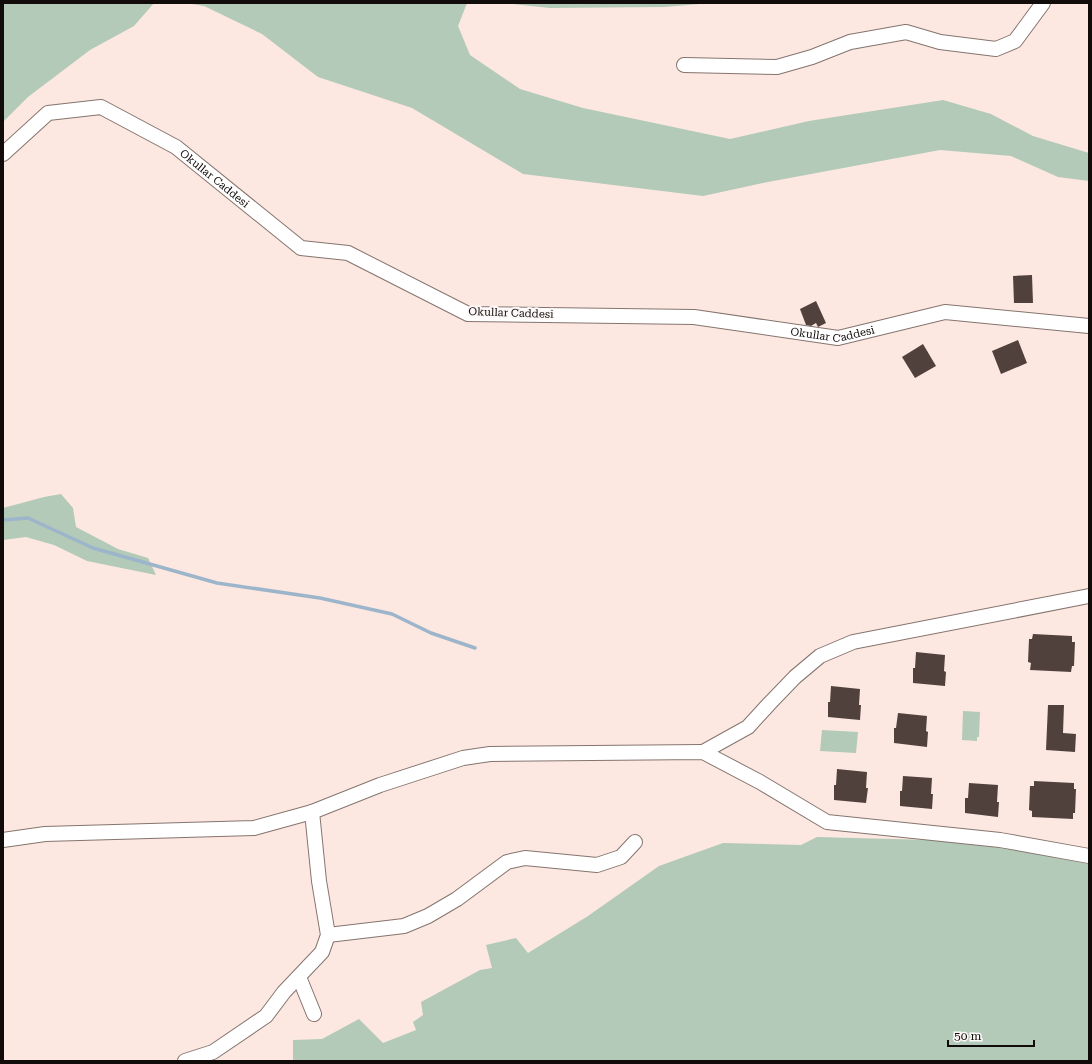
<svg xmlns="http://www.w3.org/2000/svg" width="1092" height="1064" viewBox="0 0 1092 1064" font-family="'Roboto Serif',serif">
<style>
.green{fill:#b2cab7}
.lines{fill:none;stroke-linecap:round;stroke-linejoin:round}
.stream{stroke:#9db5cb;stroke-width:3.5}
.building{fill:#51413c}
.minor-casing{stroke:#85746e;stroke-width:16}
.minor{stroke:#fff;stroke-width:14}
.labels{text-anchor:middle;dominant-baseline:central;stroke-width:4;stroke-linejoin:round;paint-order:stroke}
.street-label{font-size:11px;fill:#110b09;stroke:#fdf9f8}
</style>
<rect width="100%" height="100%" fill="#fce8e1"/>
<!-- green -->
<g class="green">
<polygon points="3,3 154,3 134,26 90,50 28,97 4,121"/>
<polygon points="186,3 467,3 458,26 470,55 520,89 583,108 730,139 809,121 943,100 991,114 1033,136 1089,153 1089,181 1058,177 1011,156 940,150 768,182 703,196 523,174 412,108 318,77 262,34 204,6"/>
<polygon points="504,3 712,3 664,7 550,8"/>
<polygon points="61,494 73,508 76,527 118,549 148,558 156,575 87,561 54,545 26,537 3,540 3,508 44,497"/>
<polygon points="963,711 980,712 979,737 977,737 977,741 962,740"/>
<polygon points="822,730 858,732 856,753 820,751"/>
<polygon points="817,837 930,840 1010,849 1089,864 1089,1061 293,1061 293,1040 322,1039 359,1019 383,1043 416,1030 413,1022 423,1015 421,1002 480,970 492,968 486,945 516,938 528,953 588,916 659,866 723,843 801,845"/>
</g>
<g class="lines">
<!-- stream -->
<polyline class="stream" points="3,520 28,518 93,548 217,583 320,598 392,614 431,633 475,648"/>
</g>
<!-- building -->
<g class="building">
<polygon points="1032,275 1033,303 1014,303 1013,276"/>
<polygon points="816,301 826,323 818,327 816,323 811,326 806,325 800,309"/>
<polygon points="1018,340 1027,363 1001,374 992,351"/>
<polygon points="923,344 936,366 915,378 902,357"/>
<polygon points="1033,634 1072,636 1072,642 1075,642 1074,666 1072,666 1071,672 1030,670 1031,663 1028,662 1029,639 1032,639"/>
<polygon points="916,652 945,655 944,671 946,672 945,686 913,683 913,668 915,668"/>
<polygon points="831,686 860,689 859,705 861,705 860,720 828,717 828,702 830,702"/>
<polygon points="1048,705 1064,705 1063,733 1076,734 1075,752 1046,750"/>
<polygon points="898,713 927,716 926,731 928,732 927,747 894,743 894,728 896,728"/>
<polygon points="837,769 867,772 866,788 868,788 866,803 834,800 834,785 836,785"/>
<polygon points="903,776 932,778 931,794 933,794 932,809 900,806 900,791 902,791"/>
<polygon points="1034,781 1074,783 1074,789 1076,789 1075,813 1073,813 1073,819 1032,817 1032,811 1029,810 1030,786 1034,786"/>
<polygon points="969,783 998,785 997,802 999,802 998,817 965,813 965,798 968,798"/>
</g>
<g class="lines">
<!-- minor casing -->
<g class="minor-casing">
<g id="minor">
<polyline points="684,65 777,67 812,57 850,42 906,32 940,42 996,49 1015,41 1043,3"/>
<path id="s1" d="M3,154L48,113L101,107L176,147L301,248L348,253L468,314L694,317L838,338L945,312L1089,326"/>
<polyline points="703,752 748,727 769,704 795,677 820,656 853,642 1089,596"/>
<polyline points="3,840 45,834 254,828 312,812 380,785 463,758 490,754 703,752 760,782 827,822 1000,840 1089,856"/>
<polyline points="328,935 404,926 428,916 457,899 507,862 525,858 597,865 621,857 635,842"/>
<polyline points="299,977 314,1014"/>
<polyline points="185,1061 213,1052 266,1016 284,992 322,952 328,935 319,881 312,812"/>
</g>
</g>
<!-- minor -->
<use href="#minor" class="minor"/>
</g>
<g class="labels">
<!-- street labels -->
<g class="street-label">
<text stroke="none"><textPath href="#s1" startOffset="249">Okullar Caddesi</textPath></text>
<text transform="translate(511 313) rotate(2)">Okullar Caddesi</text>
<text stroke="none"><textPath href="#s1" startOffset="908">Okullar Caddesi</textPath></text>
</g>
</g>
<!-- border -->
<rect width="1092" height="1064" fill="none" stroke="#110b09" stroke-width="8"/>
<!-- scale -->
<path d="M948 1040v6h86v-6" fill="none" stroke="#110b09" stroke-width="2"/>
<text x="954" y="1040" font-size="12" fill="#110b09" stroke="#fdf9f8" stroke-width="3" paint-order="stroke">50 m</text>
</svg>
